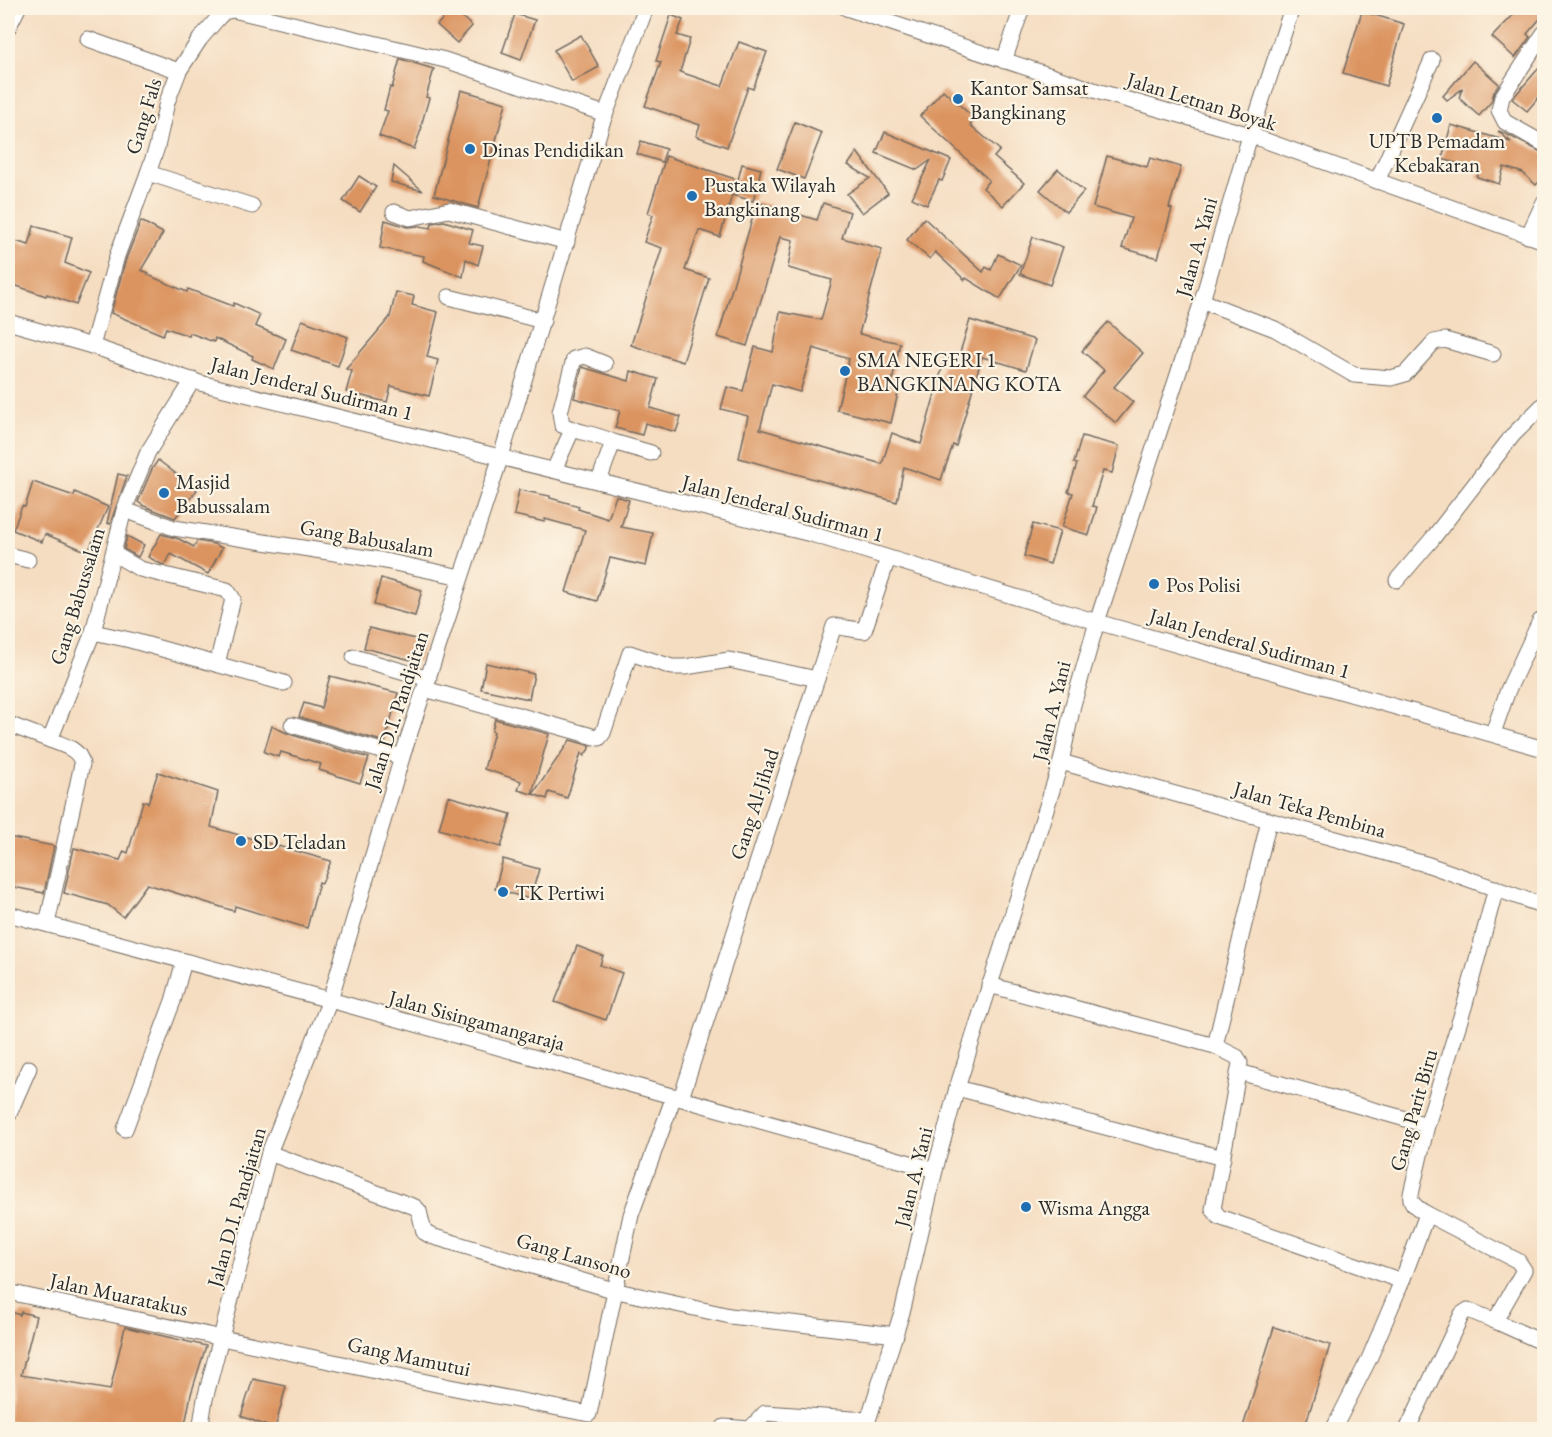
<svg xmlns="http://www.w3.org/2000/svg" width="1552" height="1437" viewBox="0 0 1552 1437" font-family="'EB Garamond',serif">
<style>
.building{fill:#db9461}
.lines{fill:none;stroke-linecap:round;stroke-linejoin:round}
.minor-casing{stroke:#726960;stroke-width:17}
.minor{stroke:#fff;stroke-width:15}
.poi-dot{fill:#1f6fb2;stroke:#fcf5e5;stroke-width:2}
.labels{text-anchor:middle;dominant-baseline:central;stroke-width:4.5;stroke-linejoin:round;paint-order:stroke}
.poi-label{font-size:21px;fill:#2b2b2b;stroke:#fcf5e5;text-anchor:start}
.street-label{font-size:21px;fill:#2b2b2b;stroke:#fcf5e5}
</style>
<rect width="100%" height="100%" fill="#fcf5e5"/>
<filter id="ink" filterUnits="userSpaceOnUse"><feTurbulence type="fractalNoise" baseFrequency=".0167" numOctaves="2"/><feDisplacementMap in="SourceGraphic" scale="12" xChannelSelector="R" yChannelSelector="G"/><feConvolveMatrix kernelMatrix="1 2 1 2 8 2 1 2 1" color-interpolation-filters="sRGB"/></filter>
<filter id="wash" filterUnits="userSpaceOnUse"><feTurbulence type="fractalNoise" baseFrequency=".008" numOctaves="4" result="noise"/><feDisplacementMap in="SourceGraphic" scale="24" xChannelSelector="R" yChannelSelector="G"/><feGaussianBlur stdDeviation="1.35" result="paint"/><feColorMatrix in="noise" values="0 0 0 0 0 0 0 0 0 0 0 0 0 0 0 0 0 1.4 0 .05"/><feComposite in="paint" operator="in"/></filter>
<g filter="url(#wash)">
<rect width="100%" height="100%" fill="#f5ddc1"/>
<g id="blocks">
<!-- building -->
<g class="building">
<polygon points="452,8 472,26 457,43 437,25"/>
<polygon points="1520,8 1545,8 1545,13 1527,34 1530,37 1515,58 1492,37"/>
<polygon points="1362,11 1404,24 1386,86 1343,73"/>
<polygon points="515,14 535,20 521,60 502,53"/>
<polygon points="671,15 683,20 677,35 690,39 680,72 722,86 739,42 767,52 753,89 748,87 727,147 696,136 700,125 645,106 661,62 656,61"/>
<polygon points="581,35 599,67 572,82 554,50"/>
<polygon points="400,59 434,69 426,97 429,98 421,126 422,127 414,149 379,136 388,111 384,110 390,87 392,88"/>
<polygon points="1473,61 1499,84 1494,92 1491,102 1479,116 1459,98 1462,89 1447,100 1443,96"/>
<polygon points="1545,61 1545,90 1527,111 1512,99"/>
<polygon points="461,90 506,103 478,208 434,195"/>
<polygon points="943,90 975,119 970,125 1000,150 994,157 1024,183 1003,206 983,188 989,180 920,116"/>
<polygon points="795,122 822,133 804,179 777,169"/>
<polygon points="1451,125 1511,142 1498,131 1504,133 1545,154 1545,176 1536,185 1523,173 1504,167 1499,184 1477,177 1480,170 1442,159"/>
<polygon points="885,132 951,160 942,181 939,180 927,205 912,198 931,160 917,170 876,153"/>
<polygon points="641,141 666,149 662,162 637,154"/>
<polygon points="857,152 888,193 862,213 847,194 870,178 848,165"/>
<polygon points="666,156 738,180 742,164 761,169 753,201 732,195 720,237 699,230 685,270 709,278 683,362 631,345 662,248 644,242 653,215 648,213"/>
<polygon points="1107,156 1147,167 1150,158 1181,167 1169,208 1172,209 1158,258 1122,248 1131,218 1093,207"/>
<polygon points="394,166 423,191 391,182"/>
<polygon points="1058,169 1084,191 1066,212 1040,190"/>
<polygon points="359,176 376,187 360,212 343,201"/>
<polygon points="757,202 817,220 823,203 850,212 842,238 882,249 859,334 900,343 891,387 899,389 891,423 837,410 849,359 813,348 800,392 772,384 760,429 882,464 892,433 921,444 945,358 957,362 970,320 1035,340 1026,370 982,357 956,446 953,445 941,480 904,467 897,502 739,458 748,416 721,409 727,387 743,391 755,347 773,352 780,312 821,320 832,280 788,268 793,240 780,237 747,346 718,337"/>
<polygon points="924,218 983,272 986,267 991,270 998,254 1021,265 1000,299 966,278 965,280 935,252 930,259 907,240"/>
<polygon points="385,220 407,227 419,226 431,228 432,223 444,221 473,230 469,243 483,246 478,265 466,259 463,277 423,261 424,256 380,248"/>
<polygon points="141,221 163,233 141,270 149,273 148,275 187,292 188,289 233,306 234,303 260,315 255,326 286,339 274,369 252,359 253,356 215,338 214,342 190,333 189,336 166,328 163,335 111,313 126,259"/>
<polygon points="34,226 72,237 65,263 89,273 76,305 47,294 46,296 8,283 8,239 29,245"/>
<polygon points="1033,237 1063,247 1050,285 1020,274"/>
<polygon points="396,292 414,296 412,305 438,312 427,357 438,360 429,396 391,386 387,402 346,392 352,371 346,369 390,317"/>
<polygon points="302,320 348,337 338,366 291,350"/>
<polygon points="1108,322 1143,353 1114,387 1133,402 1116,423 1083,396 1104,370 1082,351"/>
<polygon points="582,367 629,381 631,371 658,379 650,408 681,417 676,432 645,423 642,435 615,428 620,411 574,398"/>
<polygon points="1082,436 1119,446 1112,473 1103,471 1092,506 1097,507 1089,535 1062,527 1073,493 1068,492 1077,464 1074,463"/>
<polygon points="158,460 197,490 175,518 144,506 138,502 152,469"/>
<polygon points="118,474 127,476 110,524 107,523"/>
<polygon points="33,482 74,496 75,492 108,507 88,552 45,534 42,542 13,530 22,506 25,507"/>
<polygon points="519,490 550,496 550,498 579,506 578,509 608,519 616,496 629,500 621,527 653,533 646,566 610,558 597,601 566,592 585,530 545,519 545,522 514,515"/>
<polygon points="1033,524 1060,531 1050,564 1024,556"/>
<polygon points="161,534 179,539 194,547 197,541 214,544 222,548 208,574 171,554 165,565 161,564 148,557"/>
<polygon points="127,536 144,545 138,557 124,549"/>
<polygon points="381,578 422,590 415,616 374,605"/>
<polygon points="369,628 424,641 419,662 364,648"/>
<polygon points="486,663 534,674 529,699 481,689"/>
<polygon points="330,676 398,693 385,742 299,717 304,703 321,708"/>
<polygon points="495,719 549,734 532,794 518,790 521,781 484,769 494,732 492,731"/>
<polygon points="272,726 289,734 369,758 360,783 319,770 321,764 281,752 279,757 264,752"/>
<polygon points="570,740 591,746 584,756 581,753 567,798 549,792 547,799 533,794"/>
<polygon points="158,772 218,792 211,827 331,861 322,883 319,882 307,928 235,906 234,911 147,884 123,917 108,905 64,893 74,848 120,860 124,851 128,853 143,801 148,803"/>
<polygon points="448,796 511,814 501,847 439,829"/>
<polygon points="8,837 54,846 44,893 8,886"/>
<polygon points="503,859 539,869 530,899 495,889"/>
<polygon points="577,946 603,956 600,965 622,973 606,1020 555,1002"/>
<polygon points="8,1311 20,1315 21,1312 36,1316 21,1375 110,1390 125,1327 206,1346 191,1394 184,1430 68,1430 8,1421 11,1371 8,1371"/>
<polygon points="1274,1327 1330,1345 1304,1430 1242,1430"/>
<polygon points="253,1379 286,1386 275,1429 241,1416"/>
</g>
</g>
</g>
<g filter="url(#ink)">
<use href="#blocks" fill-opacity="0" stroke="#726960" stroke-width="1.5"/>
<g class="lines">
<!-- minor casing -->
<g class="minor-casing">
<g id="minor">
<polyline points="846,8 1100,92 1250,135 1544,241"/>
<polyline points="8,28 18,8"/>
<polyline points="1544,33 1502,97 1499,110 1505,122 1544,144"/>
<polyline points="88,39 179,71"/>
<polyline points="1004,61 1022,8"/>
<polyline points="148,173 252,206"/>
<polyline points="1377,181 1432,60"/>
<polyline points="394,212 410,218 449,210 567,242"/>
<polyline points="1528,236 1544,202"/>
<polyline points="449,297 543,321"/>
<polyline points="1202,301 1275,329 1354,375 1391,378 1405,374 1434,342 1445,340 1493,354"/>
<polyline points="8,322 92,346 200,383 811,534 1097,622 1544,749"/>
<polyline points="92,346 117,256 148,173 157,147 167,102 179,71 200,39 218,18 224,12 233,10 445,60 605,114"/>
<polyline points="613,442 651,453"/>
<polyline points="554,470 572,430"/>
<path d="M599,481L613,442C597,434 579,433 562,425L560,412L574,359L585,356L605,364"/>
<polyline points="125,510 174,528 380,560 461,577"/>
<polyline points="114,554 140,569 227,590 233,599 217,664"/>
<polyline points="8,555 28,560"/>
<polyline points="1397,580 1433,538 1513,435 1544,404"/>
<polyline points="93,632 130,640 284,683"/>
<polyline points="354,657 429,679"/>
<polyline points="425,689 599,738 603,733 630,653 672,667 685,667 729,660 817,679"/>
<polyline points="8,724 50,740"/>
<polyline points="292,725 402,757"/>
<polyline points="1493,733 1508,690 1540,621"/>
<polyline points="1061,762 1429,865 1544,906"/>
<polyline points="8,914 330,1000 935,1170"/>
<path d="M47,924L82,764C80,749 63,745 50,740L93,632L124,510L148,452L193,380"/>
<polyline points="989,985 1215,1046 1237,1057 1240,1063 1213,1209 1219,1217 1402,1281"/>
<polyline points="1215,1046 1269,820"/>
<polyline points="1239,1072 1427,1125"/>
<polyline points="957,1088 1223,1158"/>
<polyline points="681,1098 834,626 864,631 888,558"/>
<polyline points="8,1116 29,1068"/>
<polyline points="125,1129 173,1001 184,961"/>
<polyline points="269,1153 415,1207 419,1211 424,1232 431,1236 613,1290 730,1316 896,1335"/>
<polyline points="1427,1214 1518,1261 1524,1270 1495,1321 1544,1343"/>
<polyline points="8,1292 450,1387 589,1414 631,1215 674,1096"/>
<polyline points="724,1427 750,1429 765,1413 867,1420"/>
<polyline points="200,1430 205,1399 269,1153 330,1000 402,757 501,456 602,123 646,8"/>
<polyline points="865,1430 903,1309 935,1170 957,1088 1061,762 1073,705 1097,622 1202,301 1249,139 1292,8"/>
<path d="M1333,1430L1369,1359L1402,1281L1427,1214C1419,1209 1409,1204 1411,1194L1427,1125L1465,1004L1496,888"/>
<polyline points="1407,1430 1462,1314 1468,1310 1495,1321"/>
</g>
</g>
<!-- minor -->
<use href="#minor" class="minor"/>
</g>
</g>
<!-- markers -->
<g class="poi-dot">
<circle cx="958" cy="99" r="6"/>
<circle cx="1437" cy="118" r="6"/>
<circle cx="470" cy="149" r="6"/>
<circle cx="692" cy="196" r="6"/>
<circle cx="845" cy="371" r="6"/>
<circle cx="164" cy="493" r="6"/>
<circle cx="1154" cy="584" r="6"/>
<circle cx="241" cy="841" r="6"/>
<circle cx="503" cy="892" r="6"/>
<circle cx="1026" cy="1207" r="6"/>
</g>
<g class="labels">
<!-- poi labels -->
<g class="poi-label">
<text x="970" y="87">Kantor Samsat<tspan x="970" dy="24">Bangkinang</tspan></text>
<text x="1437" y="140" text-anchor="middle">UPTB Pemadam<tspan x="1437" dy="24">Kebakaran</tspan></text>
<text x="482" y="149">Dinas Pendidikan</text>
<text x="704" y="184">Pustaka Wilayah<tspan x="704" dy="24">Bangkinang</tspan></text>
<text x="857" y="359">SMA NEGERI 1<tspan x="857" dy="24">BANGKINANG KOTA</tspan></text>
<text x="176" y="481">Masjid<tspan x="176" dy="24">Babussalam</tspan></text>
<text x="1166" y="584">Pos Polisi</text>
<text x="253" y="841">SD Teladan</text>
<text x="515" y="892">TK Pertiwi</text>
<text x="1038" y="1207">Wisma Angga</text>
</g>
<!-- street labels -->
<g class="street-label">
<text transform="translate(1202 101) rotate(17)">Jalan Letnan Boyak</text>
<text transform="translate(143 116) rotate(-73)">Gang Fals</text>
<text transform="translate(1196 247) rotate(-74)">Jalan A. Yani</text>
<text transform="translate(312 388) rotate(14)">Jalan Jenderal Sudirman 1</text>
<text transform="translate(783 508) rotate(15)">Jalan Jenderal Sudirman 1</text>
<text transform="translate(367 538) rotate(10)">Gang Babusalam</text>
<text transform="translate(77 596) rotate(-73)">Gang Babussalam</text>
<text transform="translate(1250 643) rotate(16)">Jalan Jenderal Sudirman 1</text>
<text transform="translate(396 710) rotate(-72)">Jalan D.I. Pandjaitan</text>
<text transform="translate(1051 711) rotate(-76)">Jalan A. Yani</text>
<text transform="translate(754 804) rotate(-72)">Gang Al-Jihad</text>
<text transform="translate(1310 809) rotate(16)">Jalan Teka Pembina</text>
<text transform="translate(477 1020) rotate(15)">Jalan Sisingamangaraja</text>
<text transform="translate(1413 1110) rotate(-74)">Gang Parit Biru</text>
<text transform="translate(913 1177) rotate(-76)">Jalan A. Yani</text>
<text transform="translate(236 1207) rotate(-74)">Jalan D.I. Pandjaitan</text>
<text transform="translate(574 1255) rotate(16)">Gang Lansono</text>
<text transform="translate(119 1294) rotate(12)">Jalan Muaratakus</text>
<text transform="translate(409 1356) rotate(12)">Gang Mamutui</text>
</g>
</g>
<!-- margin -->
<rect width="1552" height="1437" fill="none" stroke="#fcf5e5" stroke-width="30"/>
</svg>
